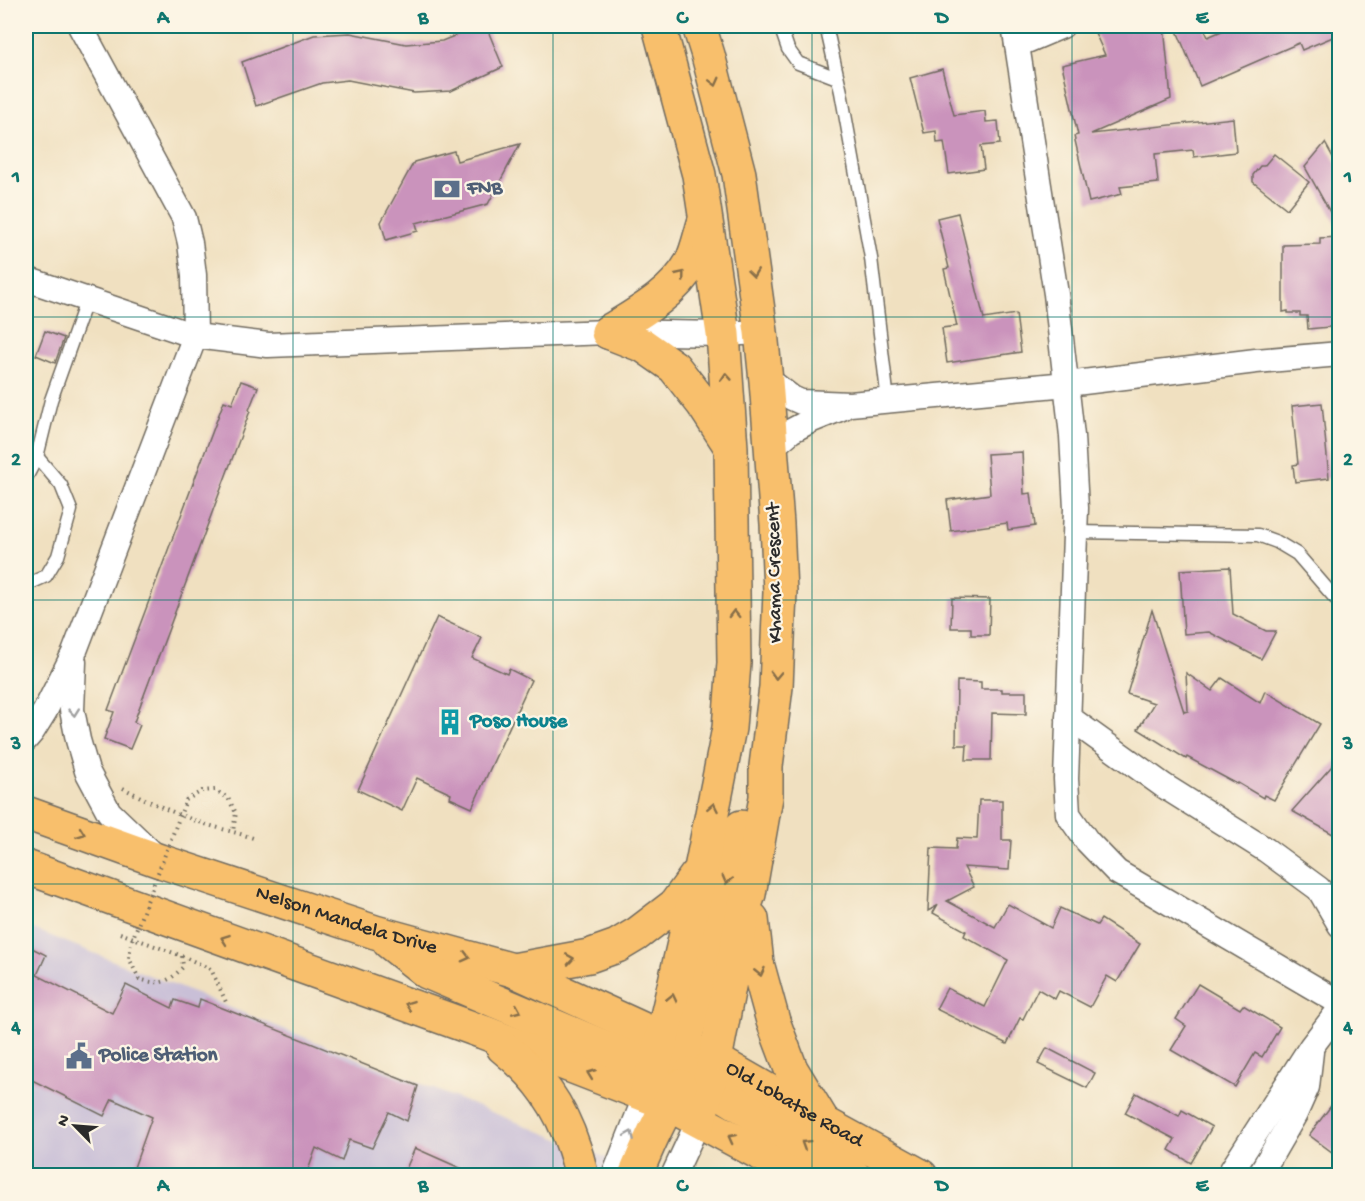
<svg xmlns="http://www.w3.org/2000/svg" width="1365" height="1201" viewBox="0 0 1365 1201" font-family="'Gochi Hand',sans-serif">
<style>
.industrial{fill:#c9bfd7}
.building{fill:#ca93bc}
.lines{fill:none;stroke-linecap:round;stroke-linejoin:round}
.lane-casing{stroke:#706a5f;stroke-width:15}
.street-casing{stroke:#706a5f;stroke-width:27}
.primary-casing{stroke:#706a5f;stroke-width:36}
.path{stroke:#706a5f;stroke-width:4;stroke-dasharray:1.5 4.5;stroke-linecap:butt}
.lane{stroke:#fff;stroke-width:12}
.street{stroke:#fff;stroke-width:24}
.primary{stroke:#f8bf6c;stroke-width:33}
.path-bridge{stroke:#706a5f;stroke-width:4;stroke-dasharray:1.5 4.5;stroke-linecap:butt}
.oneway{stroke:#876e48}
.oneway2{stroke:#a0a0a0}
.grid{fill:none;stroke:#0f766e;stroke-width:1.5;stroke-opacity:0.55}
.labels{text-anchor:middle;dominant-baseline:central;stroke-width:4.5;stroke-linejoin:round;paint-order:stroke}
.service-label{font-size:21px;font-weight:bold;fill:#4e5e75;stroke:#fcf5e5;text-anchor:start}
.street-label{font-size:21px;fill:#2b2b2b;stroke:#fcf5e5}
.culture-label{font-size:21px;font-weight:bold;fill:#0d838f;stroke:#fcf5e5;text-anchor:start}
.neatline{fill:none;stroke:#0f766e;stroke-width:2}
.grid-label{font-size:20px;text-anchor:middle;font-weight:bold;fill:#0f766e}
</style>
<rect width="100%" height="100%" fill="#fcf5e5"/>
<filter id="ink" filterUnits="userSpaceOnUse"><feTurbulence type="fractalNoise" baseFrequency=".0167" numOctaves="2"/><feDisplacementMap in="SourceGraphic" scale="12" xChannelSelector="R" yChannelSelector="G"/><feConvolveMatrix kernelMatrix="1 2 1 2 8 2 1 2 1" color-interpolation-filters="sRGB"/></filter>
<filter id="wash" filterUnits="userSpaceOnUse"><feTurbulence type="fractalNoise" baseFrequency=".008" numOctaves="4" result="noise"/><feDisplacementMap in="SourceGraphic" scale="24" xChannelSelector="R" yChannelSelector="G"/><feGaussianBlur stdDeviation="1.35" result="paint"/><feColorMatrix in="noise" values="0 0 0 0 0 0 0 0 0 0 0 0 0 0 0 0 0 1.4 0 .05"/><feComposite in="paint" operator="in"/></filter>
<g filter="url(#wash)">
<rect width="100%" height="100%" fill="#f0e0c0"/>
<!-- industrial -->
<polygon class="industrial" points="26,926 649,1175 26,1175"/>
<g id="blocks">
<!-- building -->
<g class="building">
<polygon points="479,26 486,26 503,67 451,91 414,93 348,80 322,83 256,106 242,62 314,35 350,33 406,44 442,41"/>
<polygon points="1092,26 1164,26 1171,99 1091,134 1233,118 1236,152 1194,157 1193,150 1155,154 1158,183 1120,187 1122,194 1089,202 1074,136 1078,135 1062,65 1105,55"/>
<polygon points="1175,26 1203,26 1208,37 1233,26 1340,26 1340,34 1302,50 1299,43 1200,86"/>
<polygon points="942,69 954,115 985,111 986,122 998,121 1000,144 981,146 984,169 949,174 944,142 937,143 936,131 924,133 910,78"/>
<polygon points="1325,143 1340,170 1340,230 1305,167"/>
<polygon points="520,144 488,204 416,223 418,231 386,240 381,222 414,162 454,151 457,161"/>
<polygon points="1274,154 1309,182 1287,209 1253,182 1253,175 1260,166 1264,166"/>
<polygon points="958,213 984,319 1016,314 1021,352 947,363 942,328 957,326 944,269 949,268 937,218"/>
<polygon points="1340,237 1340,326 1308,329 1307,316 1300,316 1300,313 1288,313 1288,311 1283,312 1283,245 1320,244 1320,238"/>
<polygon points="45,331 64,338 55,363 36,355"/>
<polygon points="241,381 258,387 249,410 250,411 134,722 140,725 130,749 104,739 114,712 108,710 224,401 232,404"/>
<polygon points="1322,403 1329,478 1295,482 1293,465 1298,464 1292,406"/>
<polygon points="1022,452 1024,494 1031,493 1035,526 1008,530 1007,523 951,531 947,500 990,494 987,454"/>
<polygon points="1230,567 1233,614 1266,631 1276,631 1261,659 1209,632 1184,634 1180,570"/>
<polygon points="952,598 990,599 989,635 971,635 971,628 951,628"/>
<polygon points="1152,610 1184,712 1188,711 1186,673 1212,691 1222,678 1260,703 1265,691 1320,724 1274,800 1264,795 1263,798 1238,783 1237,784 1187,757 1186,759 1138,729 1154,703 1127,694"/>
<polygon points="437,617 482,638 472,658 507,674 509,669 531,680 472,808 450,798 451,794 417,778 402,811 358,790"/>
<polygon points="957,681 981,682 981,689 1002,689 1002,692 1026,692 1026,714 992,713 991,760 966,760 967,745 956,745"/>
<polygon points="1340,757 1340,838 1292,811"/>
<polygon points="979,800 1002,800 1002,840 1011,840 1009,870 964,867 974,887 947,901 995,927 1008,904 1051,928 1060,908 1097,925 1101,919 1140,944 1117,982 1107,976 1090,1007 1059,991 1055,999 1038,989 1023,1019 1020,1018 1007,1044 936,1009 947,988 985,1007 1008,960 964,936 966,931 933,913 937,906 928,911 931,848 956,849 957,838 977,839"/>
<polygon points="26,945 46,955 37,975 112,1013 126,985 172,1008 175,1000 198,1008 200,999 418,1086 407,1121 389,1112 372,1148 349,1140 342,1161 316,1148 306,1176 131,1176 152,1117 112,1099 104,1116 26,1077"/>
<polygon points="1198,984 1240,1009 1243,1005 1280,1027 1262,1057 1255,1053 1235,1087 1171,1050 1186,1026 1176,1019"/>
<polygon points="1047,1048 1095,1073 1087,1088 1038,1064"/>
<polygon points="1136,1093 1179,1116 1182,1110 1212,1127 1191,1163 1169,1150 1175,1139 1125,1113"/>
<polygon points="1340,1094 1340,1158 1309,1135"/>
<polygon points="415,1148 478,1176 403,1176"/>
</g>
</g>
</g>
<g filter="url(#ink)">
<use href="#blocks" fill-opacity="0" stroke="#706a5f" stroke-width="1.5"/>
<g class="lines">
<!-- lane casing -->
<g class="lane-casing">
<g id="lane">
<polyline points="780,26 788,49 798,63 837,78"/>
<polyline points="826,26 841,92 871,258 888,401"/>
<polyline points="26,478 37,457 51,400 87,299"/>
<polyline points="1075,532 1258,535 1277,542 1297,554 1335,598"/>
<polyline points="26,585 46,576 58,556 71,510 61,485 37,457"/>
</g>
</g>
<!-- street casing -->
<g class="street-casing">
<g id="street">
<polyline points="1014,26 1056,294 1072,436 1076,508 1066,779 1068,814 1087,841 1117,872 1340,1003"/>
<polyline points="1017,45 1062,26"/>
<polyline points="26,279 195,336 268,345 608,332 723,334 761,332"/>
<polyline points="766,378 792,398 801,402 850,404 1067,384 1256,361 1340,354"/>
<polyline points="771,448 791,431 810,421 842,408"/>
<polyline points="74,662 72,710 78,740 87,771 109,812 154,855"/>
<polyline points="1068,717 1164,786 1266,850 1319,889 1340,925"/>
<polyline points="26,739 32,732 45,711 74,653 195,336 194,275 190,243 184,218 80,26"/>
<polyline points="614,1176 646,1095"/>
<polyline points="673,1176 699,1120"/>
<polyline points="1228,1176 1311,1047 1340,1009"/>
<polyline points="1259,1176 1295,1114 1307,1087 1311,1052"/>
</g>
</g>
<!-- primary casing -->
<g class="primary-casing">
<g id="primary">
<polyline points="608,332 644,346 674,367 703,404 729,444"/>
<path d="M608,332C637,314 674,294 691,263C697,251 700,236 704,223"/>
<path id="s1" d="M26,813L160,861L375,932L513,970L662,1038L715,1060L824,1123L921,1176"/>
<polyline points="26,867 483,1032 646,1095 668,1104 802,1176"/>
<polyline points="752,919 757,963 773,1021 791,1069 822,1120"/>
<polyline points="389,942 427,972 618,1053 654,1067 672,1081"/>
<polyline points="513,970 589,956 617,946 637,934 675,905 696,876"/>
<path d="M503,1047C538,1075 560,1105 574,1148C577,1157 580,1166 581,1176"/>
<polyline points="678,1057 683,1047 741,827"/>
<polyline points="690,1074 854,1176"/>
<polyline points="646,1095 662,1038 701,869 729,728 734,663 731,448 723,334 699,175 659,26"/>
<polyline points="699,1120 715,1060 744,908 749,894 766,797 766,766 776,687 780,592 777,524 766,381 761,332 739,174 708,55 699,26"/>
<path d="M635,1176C648,1145 661,1114 680,1086"/>
</g>
</g>
<!-- path -->
<g class="path">
<path d="M123,788C152,803 183,818 215,827C229,831 242,834 256,839"/>
<polyline points="120,933 182,956 211,969 226,1002"/>
</g>
<!-- lane -->
<use href="#lane" class="lane"/>
<!-- street -->
<use href="#street" class="street"/>
<!-- primary -->
<use href="#primary" class="primary"/>
<!-- path-bridge -->
<path class="path-bridge" d="M182,956L183,967C167,984 160,985 139,979L129,958L131,943L186,800L202,791L215,790L228,798L236,813L233,831"/>
</g>
<!-- one-way arrows -->
<defs><path id="oneway-chevron" d="M-2-3.5L2.5 0L-2 3.5" fill="none" stroke-width="1.6" stroke-linecap="round" stroke-linejoin="round" transform="scale(1.5)"/></defs>
<g class="oneway">
<use href="#oneway-chevron" transform="translate(715 82) rotate(76)"/>
<use href="#oneway-chevron" transform="translate(753 273) rotate(82)"/>
<use href="#oneway-chevron" transform="translate(681 275) rotate(-51)"/>
<use href="#oneway-chevron" transform="translate(726 377) rotate(-94)"/>
<use href="#oneway-chevron" transform="translate(734 614) rotate(-91)"/>
<use href="#oneway-chevron" transform="translate(776 675) rotate(92)"/>
<use href="#oneway-chevron" transform="translate(713 807) rotate(-79)"/>
<use href="#oneway-chevron" transform="translate(81 833) rotate(20)"/>
<use href="#oneway-chevron" transform="translate(727 880) rotate(105)"/>
<use href="#oneway-chevron" transform="translate(225 939) rotate(-160)"/>
<use href="#oneway-chevron" transform="translate(466 957) rotate(15)"/>
<use href="#oneway-chevron" transform="translate(570 959) rotate(-9)"/>
<use href="#oneway-chevron" transform="translate(760 972) rotate(77)"/>
<use href="#oneway-chevron" transform="translate(672 998) rotate(-77)"/>
<use href="#oneway-chevron" transform="translate(409 1005) rotate(-160)"/>
<use href="#oneway-chevron" transform="translate(517 1010) rotate(23)"/>
<use href="#oneway-chevron" transform="translate(591 1074) rotate(-159)"/>
<use href="#oneway-chevron" transform="translate(732 1138) rotate(-152)"/>
<use href="#oneway-chevron" transform="translate(805 1144) rotate(-148)"/>
</g>
<g class="oneway2">
<use href="#oneway-chevron" transform="translate(74 712) rotate(84)"/>
<use href="#oneway-chevron" transform="translate(630 1135) rotate(-68)"/>
</g>
</g>
<!-- grid -->
<path class="grid" d="M293,26V1176M553,26V1176M812,26V1176M1072,26V1176M26,317H1340M26,600H1340M26,884H1340"/>
<!-- icons -->
<defs>
<g id="bank-bare" transform="scale(2.07)"><path d="M-6-4H6V4H-6ZM0-2.3a2.3 2.3 0 1 0 0 4.6a2.3 2.3 0 1 0 0-4.6Z" fill="#5c6f8a" stroke="#fcf5e5" stroke-width="2.5" paint-order="stroke"/></g>
<g id="building-bare" transform="scale(2.07)"><path d="M-4-6H4V6H1V3H-1V6H-4ZM-2.5-4.3h1.7v1.8h-1.7ZM.8-4.3h1.7v1.8H.8ZM-2.5-1h1.7V.8h-1.7ZM.8-1h1.7V.8H.8Z" fill="#0f9aa8" stroke="#fcf5e5" stroke-width="2.5" paint-order="stroke"/></g>
<g id="civic-bare" transform="scale(2.07)"><path d="M-.6-6.5H3V-4.5H.6V-3L4-1V1h2V6H-6V1h2V-1L-.6-3ZM-1.2 2.5V6h2.4V2.5Z" fill="#5c6f8a" stroke="#fcf5e5" stroke-width="2.5" paint-order="stroke"/></g>
</defs>
<g fill-rule="evenodd">
<use href="#bank-bare" x="447" y="189"/>
<use href="#building-bare" x="450" y="722"/>
<use href="#civic-bare" x="79" y="1056"/>
</g>
<g class="labels">
<!-- service labels -->
<g class="service-label">
<text x="467" y="189">FNB</text>
<text x="99" y="1056">Police Station</text>
</g>
<!-- street labels -->
<g class="street-label">
<text transform="translate(776 573) rotate(-91)">Khama Crescent</text>
<text stroke="none"><textPath href="#s1" startOffset="338">Nelson Mandela Drive</textPath></text>
<text stroke="none"><textPath href="#s1" startOffset="824">Old Lobatse Road</textPath></text>
</g>
<!-- culture labels -->
<g class="culture-label">
<text x="470" y="722">Poso House</text>
</g>
</g>
<!-- margin -->
<rect width="1365" height="1201" fill="none" stroke="#fcf5e5" stroke-width="66"/>
<!-- north arrow -->
<g transform="translate(75 1126) rotate(295)" stroke="#fcf5e5" stroke-width="4.5" paint-order="stroke">
<path d="M0-4.5L10 22L0 15L-10 22Z" fill="#2b2b2b"/>
<text y="-9" font-size="16" font-weight="bold" text-anchor="middle" fill="#2b2b2b">N</text>
</g>
<rect x="33" y="33" width="1299" height="1135" class="neatline"/>
<g class="grid-label">
<text x="163" y="23">A</text>
<text x="423" y="23">B</text>
<text x="682" y="23">C</text>
<text x="942" y="23">D</text>
<text x="1202" y="23">E</text>
<text x="16" y="182">1</text>
<text x="1348" y="182">1</text>
<text x="16" y="465">2</text>
<text x="1348" y="465">2</text>
<text x="16" y="749">3</text>
<text x="1348" y="749">3</text>
<text x="16" y="1033">4</text>
<text x="1348" y="1033">4</text>
<text x="163" y="1191">A</text>
<text x="423" y="1191">B</text>
<text x="682" y="1191">C</text>
<text x="942" y="1191">D</text>
<text x="1202" y="1191">E</text>
</g>
</svg>
